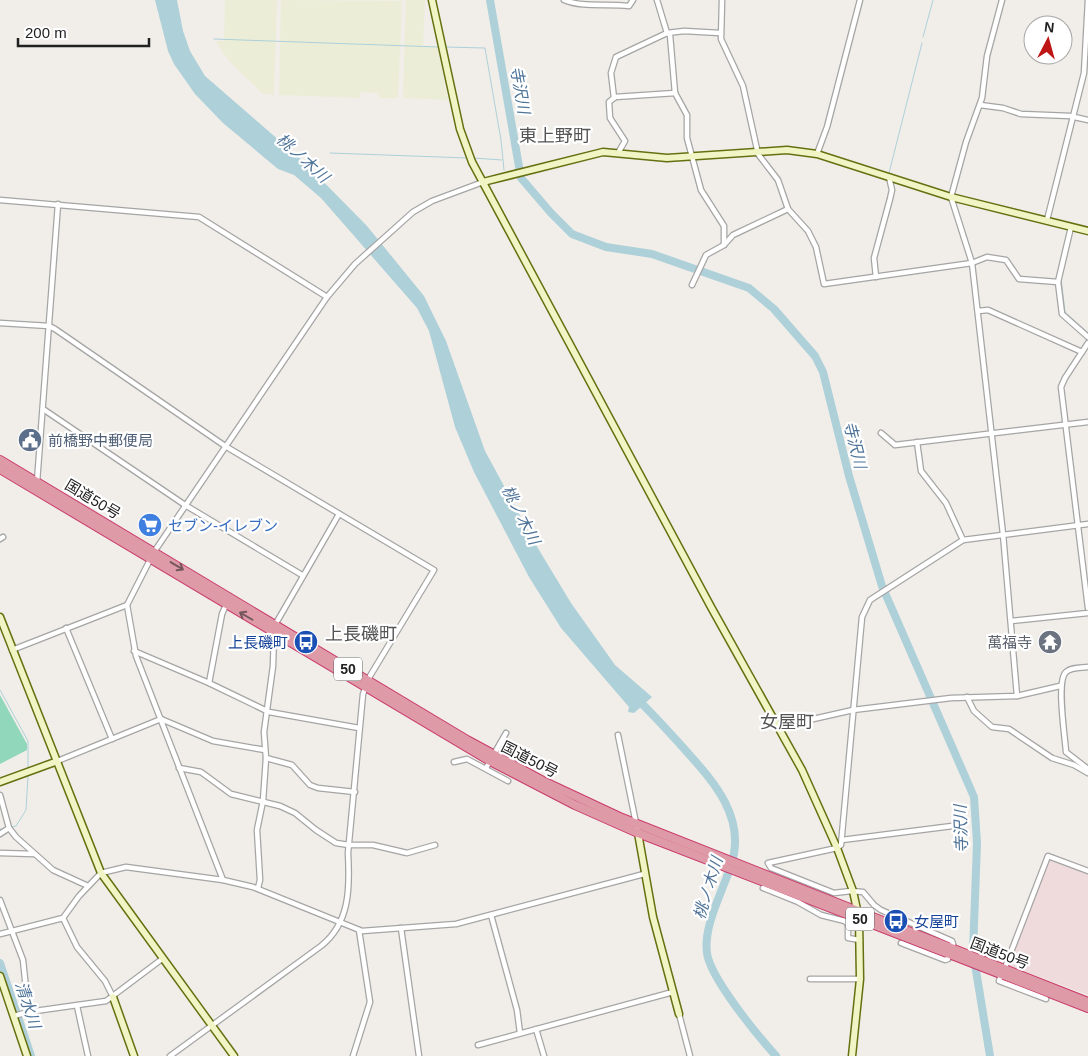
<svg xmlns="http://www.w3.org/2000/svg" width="1088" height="1056" viewBox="0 0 1088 1056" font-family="Helvetica,'Noto Sans JP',sans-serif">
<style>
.commercial{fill:#efdbdb}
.farmland{fill:#ebedd7}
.pitch{fill:#90d7bb}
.water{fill:#aed0d9}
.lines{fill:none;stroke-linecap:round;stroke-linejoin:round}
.stream{stroke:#aed0d9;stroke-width:1}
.river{stroke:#aed0d9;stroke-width:8}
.street-casing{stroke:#a5a5a5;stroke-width:7}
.secondary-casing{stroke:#667011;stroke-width:9}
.highway-casing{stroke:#ca3b6c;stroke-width:10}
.street{stroke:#fff;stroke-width:4.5}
.secondary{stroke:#f1f4c4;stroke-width:6}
.highway{stroke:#df9aa7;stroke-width:8}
.oneway{stroke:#76575d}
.labels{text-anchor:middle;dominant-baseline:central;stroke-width:4.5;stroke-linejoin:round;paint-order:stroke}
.shield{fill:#fff;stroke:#646464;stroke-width:1}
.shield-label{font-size:14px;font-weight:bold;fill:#212121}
.service-label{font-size:15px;fill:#4e5e75;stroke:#fff;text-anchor:start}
.street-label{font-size:15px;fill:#212121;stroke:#fff}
.shop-label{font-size:15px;fill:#366cbe;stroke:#fff;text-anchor:start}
.transit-label{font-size:15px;fill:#164399;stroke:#fff;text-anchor:end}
.worship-label{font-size:15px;fill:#5b616d;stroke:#fff;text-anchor:end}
.water-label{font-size:16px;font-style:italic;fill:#507499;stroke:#fff}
.quarter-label{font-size:18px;fill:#545454;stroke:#fff}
</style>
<rect width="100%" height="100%" fill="#f1eee9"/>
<!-- commercial -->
<polygon class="commercial" points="1050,858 1088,873 1088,995 1007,965"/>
<!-- farmland -->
<g class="farmland">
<polygon points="225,0 277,0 274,95 262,93 230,62 215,41 224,41"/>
<polygon points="281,0 402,1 398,98 379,98 379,93 360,92 360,98 279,95"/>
<polygon points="406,0 425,0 423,46 438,47 448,100 403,98"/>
</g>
<!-- pitch -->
<polygon class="pitch" points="0,695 27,744 27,750 0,764"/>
<!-- water -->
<polygon class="water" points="155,0 177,0 183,31 190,51 205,76 304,162 367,226 424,296 446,341 485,451 536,545 571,603 615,665 652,697 634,713 628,712 629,707 561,628 529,577 474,472 455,427 429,331 417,308 321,198 294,175 278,169 223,123 195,94 174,64 168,51"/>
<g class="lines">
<!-- stream -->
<g class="stream">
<polyline points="923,37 933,0"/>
<polyline points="214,39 438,47"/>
<polyline points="445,47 485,48 501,140 504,170"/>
<polyline points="330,153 467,158"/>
<polyline points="473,158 502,160"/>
<polyline points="889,173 922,43"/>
<polyline points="1038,222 1068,230"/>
<polyline points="1067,255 1072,231"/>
<polyline points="1061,278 1065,312 1088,333"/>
<polyline points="0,690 28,741 28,769"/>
<polyline points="11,827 16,826 26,810 28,776"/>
<polyline points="0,829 7,828"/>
</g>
<!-- river -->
<g class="river">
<polyline points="490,0 521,178 551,213 572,234 606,247 652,254 749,288 774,309 801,340 815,356 823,372 849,476 882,586 974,797 977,843 973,952 990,1056"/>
<path d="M637,699C652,713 665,728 679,743C709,777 748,815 731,865C723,891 703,926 707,953C710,978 758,1036 776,1056"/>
<polyline points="0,963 31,1056"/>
</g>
<!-- street casing -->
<g class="street-casing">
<g id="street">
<path d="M564,0C583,8 608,3 629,6L633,0"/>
<polyline points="657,0 667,33 670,35 675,93 687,115 687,138 701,190 724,226 724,245"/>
<polyline points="722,0 721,39 743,86 758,154 778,180 788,209 808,231 816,247 824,284 972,263 987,257 1006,260 1019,279 1058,282"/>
<polyline points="1002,0 987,56 982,98 966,142 951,197 972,263 1003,534 1017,696"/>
<polyline points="614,98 611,73 616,57 667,33 684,31 720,33"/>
<polyline points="980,105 1003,108 1021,114 1070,116 1088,120"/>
<polyline points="618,153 625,141 610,118 609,102 615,97 675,93"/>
<polyline points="817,154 827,127 860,0"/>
<polyline points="0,200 199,217 327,297"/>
<polyline points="1047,220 1084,73 1088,0"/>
<polyline points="1071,227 1058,282 1062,314 1088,337"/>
<polyline points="876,277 874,258 890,199 892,190 889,177"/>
<polyline points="692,285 706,255 724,245 733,235 788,209"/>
<polyline points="978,311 988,310 1082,352"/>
<path d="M0,323L49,326L55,329L225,446L434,570L370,676L363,694L348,853C350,888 350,923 321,946L170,1056"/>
<polyline points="1088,343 1065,378 1061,387 1088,608"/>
<polyline points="43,409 185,505 302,575"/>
<polyline points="881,433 895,445 1088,422"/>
<polyline points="917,442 921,471 946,503 963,540"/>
<polyline points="37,482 58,204"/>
<polyline points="0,539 3,537"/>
<polyline points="1011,621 1088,613"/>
<polyline points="275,625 339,514"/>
<polyline points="66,628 112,739"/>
<polyline points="12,650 127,605"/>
<polyline points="134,651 209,683 269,712 359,728"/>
<path d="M1088,667C1081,668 1071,667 1066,672C1056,681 1065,736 1066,752L1088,769"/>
<polyline points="209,683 222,614 226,605"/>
<polyline points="967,697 974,711 992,727 1009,729 1052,758 1074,765 1088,773"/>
<polyline points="778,727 853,710 951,698 1017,696 1060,686"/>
<polyline points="618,735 638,833"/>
<polyline points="266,758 292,765 310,785 318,788 355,792"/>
<polyline points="55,762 161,719 213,741 265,750"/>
<polyline points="454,762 467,759 508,781"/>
<polyline points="179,768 201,772 231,794 280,806 295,813 316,830 336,843 349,845 373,845 407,853 435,845"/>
<polyline points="486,768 506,733"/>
<polyline points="0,795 9,828 16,837 53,870 88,886"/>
<polyline points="0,834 9,828"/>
<polyline points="842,840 960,825"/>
<polyline points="0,853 34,854"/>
<polyline points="223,880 136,656 127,605 154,552 327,297 355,264 413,212 432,201 483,182"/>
<polyline points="258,888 260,880 257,830 263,801 266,758 264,732 273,666 274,633"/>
<polyline points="763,888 798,902 821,915 845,921 848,925 848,938 860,940"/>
<polyline points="0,900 23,960 26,989 31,1012"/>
<polyline points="491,915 517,1010 520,1033"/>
<polyline points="63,918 77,947 105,981 113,997"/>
<polyline points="401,928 419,1056"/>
<polyline points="0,934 63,918 79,896 101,873 126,867 223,880 253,887 362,931 456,924 644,874"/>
<polyline points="901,943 945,960 948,959"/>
<polyline points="953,944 952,941 881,910 874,905 863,892 851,891 834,893 771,868 768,863 837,848 841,845 862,617 870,600 963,540 1088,524"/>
<polyline points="1006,965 1048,856 1088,871"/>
<polyline points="1000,978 999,981 1046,999"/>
<polyline points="810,979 860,979"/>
<polyline points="77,1006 88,1056"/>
<polyline points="679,1014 690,1056"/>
<polyline points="14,1016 28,1012 106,1001 162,959"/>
<polyline points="536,1029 544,1056"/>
<polyline points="478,1045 673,992"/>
<polyline points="353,1056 370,1002 359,930"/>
</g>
</g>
<!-- secondary casing -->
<g class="secondary-casing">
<g id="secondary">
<polyline points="432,0 460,129 472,162 711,607 802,770 837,848 853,891 859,919 860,979 852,1056"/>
<polyline points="483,182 603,152 667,158 787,150 817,154 951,197 1088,231"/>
<polyline points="0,617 101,873 234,1056"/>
<polyline points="0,782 55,762"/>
<polyline points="638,833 653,917 679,1014"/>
<polyline points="0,976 27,1056"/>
<polyline points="113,997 134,1056"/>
</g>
</g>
<!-- highway casing -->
<g class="highway-casing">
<g id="highway">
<polyline points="0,460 467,740 543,781 622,818 1088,1002"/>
<polyline points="0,469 490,761 575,805 638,833 1088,1008"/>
</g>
</g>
<!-- street -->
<use href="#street" class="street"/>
<!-- secondary -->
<use href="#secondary" class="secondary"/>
<!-- highway -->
<use href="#highway" class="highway"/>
</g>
<!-- one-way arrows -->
<defs><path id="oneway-shaft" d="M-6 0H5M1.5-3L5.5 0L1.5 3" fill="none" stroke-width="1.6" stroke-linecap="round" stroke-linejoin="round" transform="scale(1.25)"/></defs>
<g class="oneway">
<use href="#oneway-shaft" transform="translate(177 566) rotate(31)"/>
<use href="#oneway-shaft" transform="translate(246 616) rotate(-150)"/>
</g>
<!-- icons -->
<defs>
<g id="civic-disc" transform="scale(1.25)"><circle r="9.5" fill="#5c6f8a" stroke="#fff"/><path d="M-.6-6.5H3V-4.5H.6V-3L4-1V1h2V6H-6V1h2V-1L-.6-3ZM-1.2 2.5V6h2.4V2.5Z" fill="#fff"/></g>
<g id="supermarket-disc" transform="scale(1.25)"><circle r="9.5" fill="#3f7fe0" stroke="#fff"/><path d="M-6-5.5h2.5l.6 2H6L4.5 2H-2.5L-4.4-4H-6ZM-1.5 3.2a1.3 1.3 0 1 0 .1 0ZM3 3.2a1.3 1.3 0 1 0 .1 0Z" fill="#fff"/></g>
<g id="bus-disc" transform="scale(1.25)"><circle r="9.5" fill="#1a4fb4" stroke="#fff"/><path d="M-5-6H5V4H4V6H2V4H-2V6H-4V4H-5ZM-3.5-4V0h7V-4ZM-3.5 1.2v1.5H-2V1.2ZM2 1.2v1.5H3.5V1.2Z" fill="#fff"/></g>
<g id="temple-disc" transform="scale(1.25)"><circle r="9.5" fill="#6b7280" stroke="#fff"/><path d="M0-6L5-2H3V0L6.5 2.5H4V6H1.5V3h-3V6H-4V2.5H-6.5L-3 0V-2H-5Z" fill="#fff"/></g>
</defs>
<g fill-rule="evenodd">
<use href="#civic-disc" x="30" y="440"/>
<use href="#supermarket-disc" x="150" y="525"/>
<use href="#bus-disc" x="306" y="642"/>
<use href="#temple-disc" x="1050" y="642"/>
<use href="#bus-disc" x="896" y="921"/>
</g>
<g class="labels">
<!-- shield labels -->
<g class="shield">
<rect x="334" y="657.5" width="28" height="23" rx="4"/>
<rect x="846" y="907.5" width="28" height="23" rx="4"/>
</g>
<g class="shield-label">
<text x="348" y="669">50</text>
<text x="860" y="919">50</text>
</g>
<!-- service labels -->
<g class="service-label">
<text x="48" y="440">前橋野中郵便局</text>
</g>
<!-- street labels -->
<g class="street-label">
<text transform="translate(93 499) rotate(31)">国道50号</text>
<text transform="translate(530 759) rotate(27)">国道50号</text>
<text transform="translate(1000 953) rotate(21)">国道50号</text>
</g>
<!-- shop labels -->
<g class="shop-label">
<text x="168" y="525">セブン-イレブン</text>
</g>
<!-- transit labels -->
<g class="transit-label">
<text x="288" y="642">上長磯町</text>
<text x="914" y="921" text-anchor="start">女屋町</text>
</g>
<!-- worship labels -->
<g class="worship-label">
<text x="1032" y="642">萬福寺</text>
</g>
<!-- water labels -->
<g class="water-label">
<text transform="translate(520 90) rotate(80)">寺沢川</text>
<text transform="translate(303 158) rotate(42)">桃ノ木川</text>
<text transform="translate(855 445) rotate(76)">寺沢川</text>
<text transform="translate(521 515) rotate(63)">桃ノ木川</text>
<text transform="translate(961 829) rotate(-92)">寺沢川</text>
<text transform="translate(708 888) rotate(-73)">桃ノ木川</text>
<text transform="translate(28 1005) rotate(72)">清水川</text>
</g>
<!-- quarter labels -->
<g class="quarter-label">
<text x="555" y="136">東上野町</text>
<text x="361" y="634">上長磯町</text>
<text x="787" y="722">女屋町</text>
</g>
</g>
<!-- north arrow -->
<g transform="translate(1048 40) rotate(6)"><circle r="24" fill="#ffffff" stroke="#a6a6a6"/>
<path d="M0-4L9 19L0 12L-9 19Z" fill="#be1515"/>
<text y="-8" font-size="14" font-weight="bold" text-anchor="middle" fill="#212121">N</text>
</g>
<!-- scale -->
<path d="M18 38v8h131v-8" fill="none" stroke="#212121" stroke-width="2.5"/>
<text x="25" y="38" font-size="15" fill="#212121" stroke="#ffffff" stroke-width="4" paint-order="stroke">200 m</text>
</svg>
